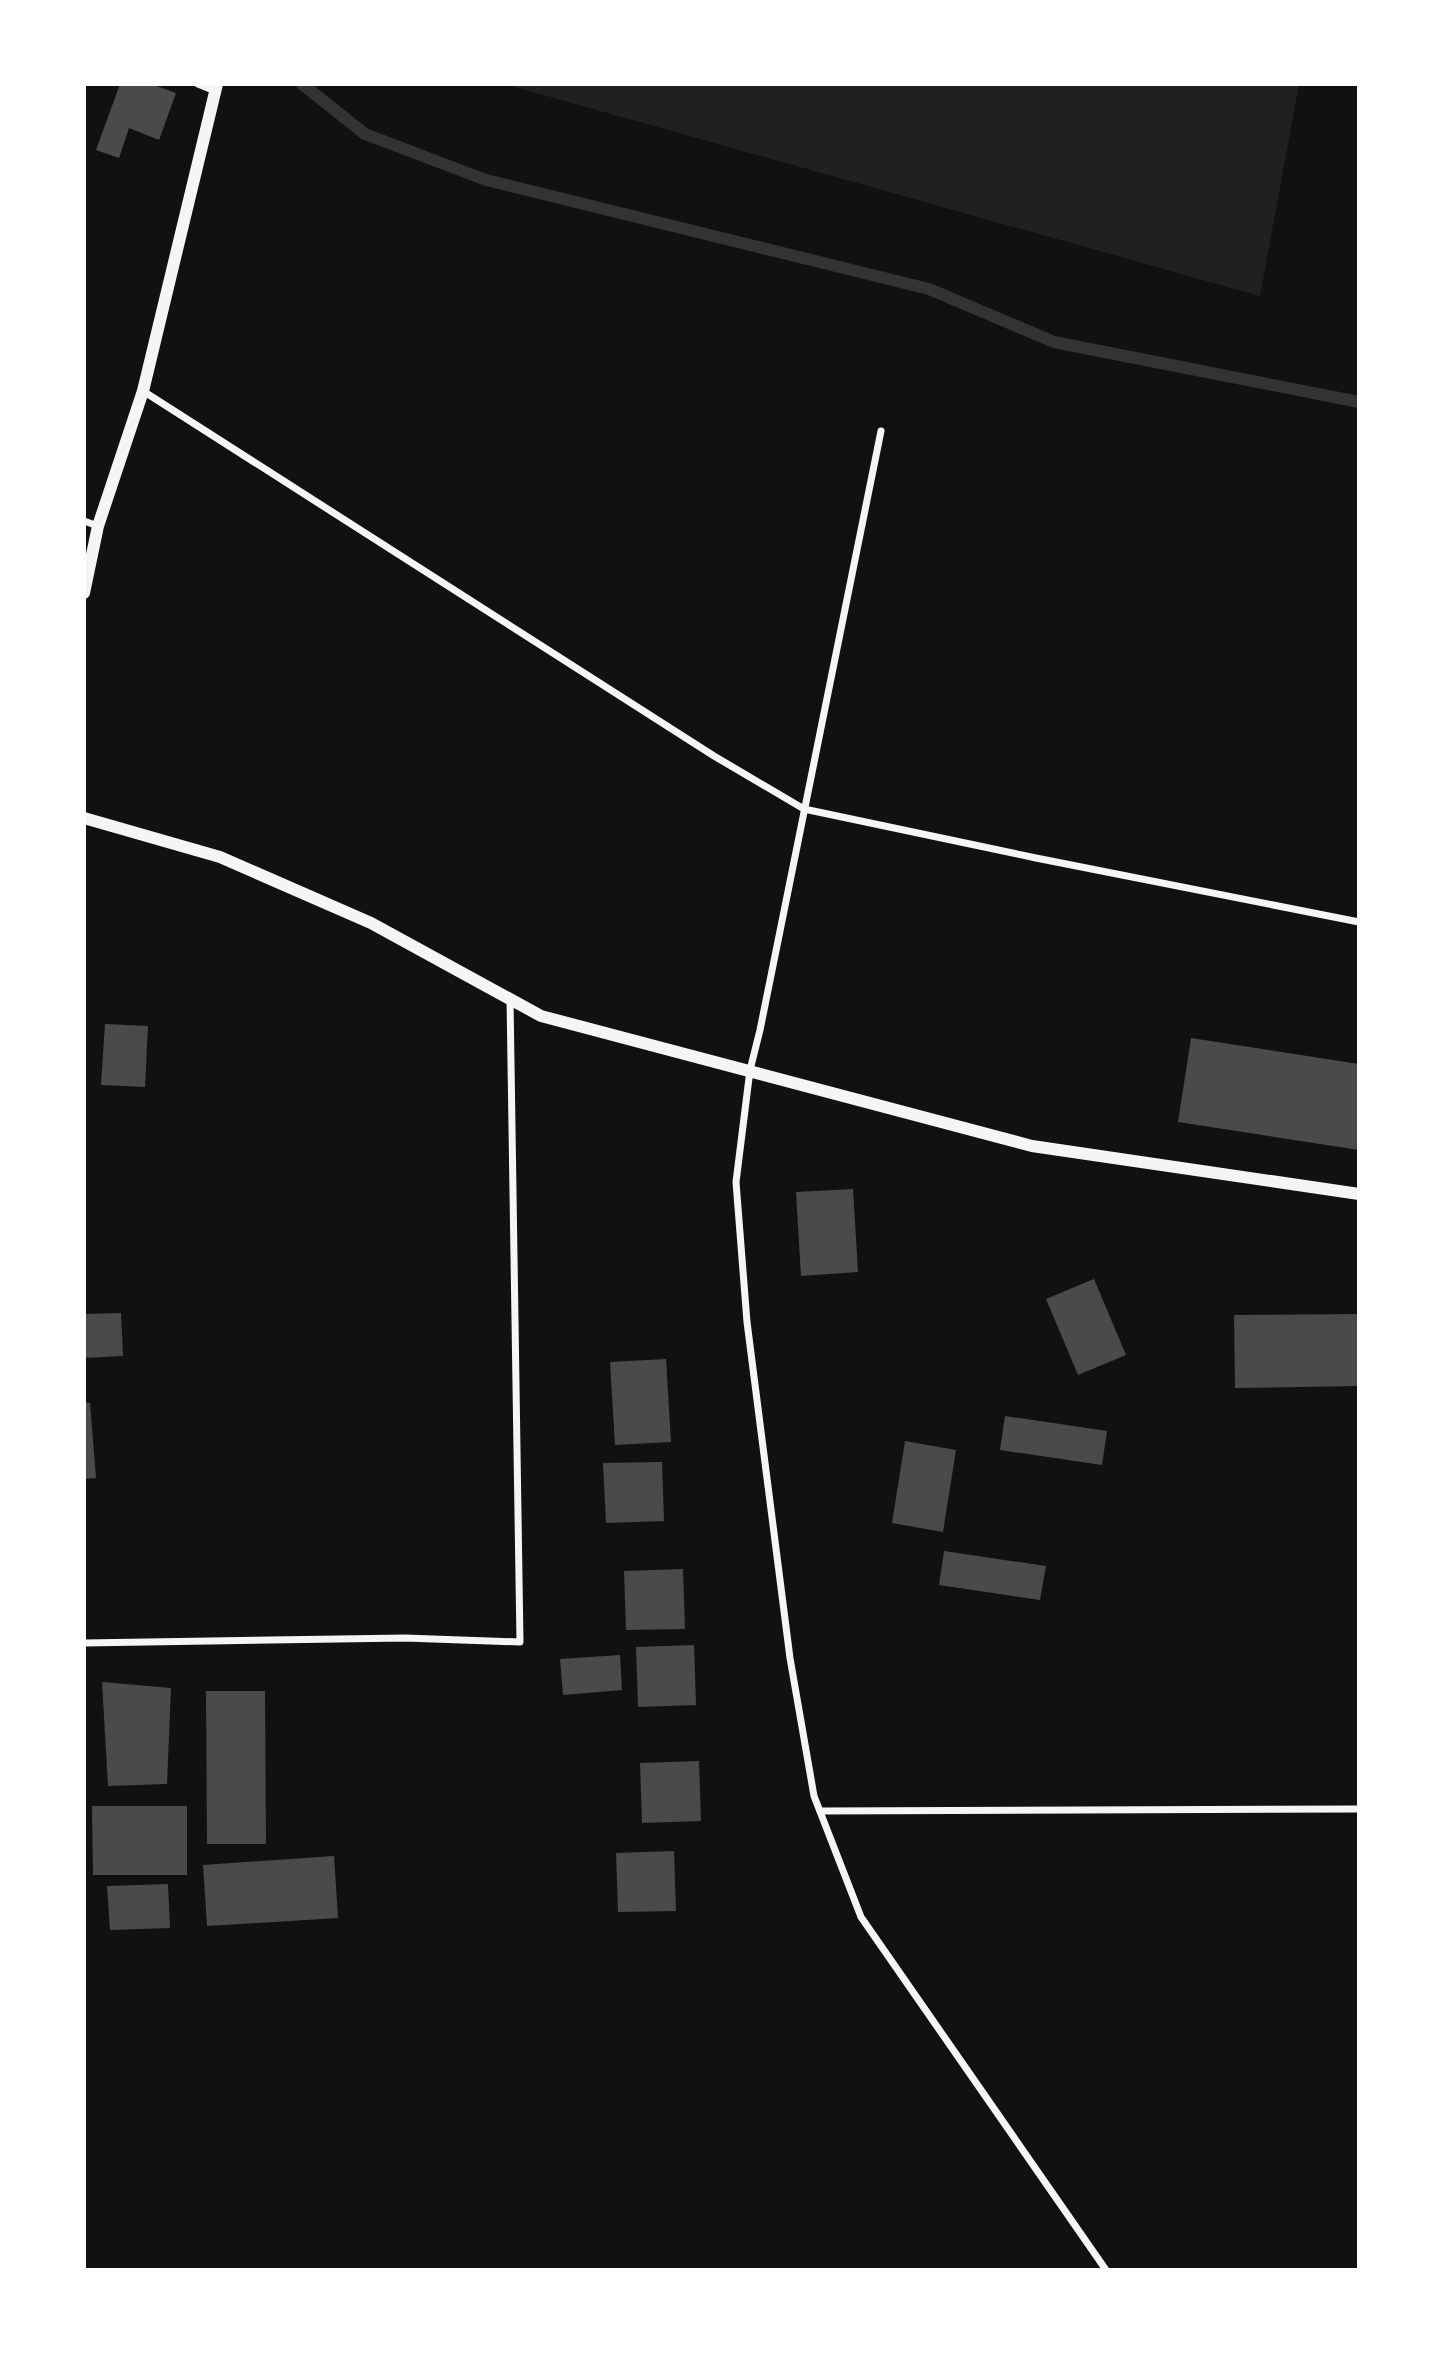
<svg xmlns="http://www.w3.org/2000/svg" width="1443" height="2354" viewBox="0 0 1443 2354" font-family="'Fira Sans',sans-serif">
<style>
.green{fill:#202020}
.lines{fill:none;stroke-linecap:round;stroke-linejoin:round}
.stream{stroke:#333;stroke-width:12}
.building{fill:#4a4a4a}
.minor{stroke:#f5f5f5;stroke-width:7}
.tertiary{stroke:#f5f5f5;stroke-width:12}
</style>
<rect width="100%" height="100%" fill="#111"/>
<!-- green -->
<polygon class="green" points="504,84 1299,84 1260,296"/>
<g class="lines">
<!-- stream -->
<polyline class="stream" points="302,84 365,134 486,180 929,289 1054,342 1359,402"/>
</g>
<!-- building -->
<g class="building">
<polygon points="120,84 151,84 176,93 159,140 129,128 119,158 96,150"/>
<polygon points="105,1024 148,1026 145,1087 101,1085"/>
<polygon points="1191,1038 1359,1064 1359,1150 1178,1122"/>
<polygon points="853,1189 858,1272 801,1276 796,1192"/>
<polygon points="1094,1279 1126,1355 1078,1375 1046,1299"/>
<polygon points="121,1313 123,1356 84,1358 84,1314"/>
<polygon points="1359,1314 1359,1386 1235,1388 1234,1315"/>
<polygon points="666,1359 671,1442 615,1445 610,1362"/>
<polygon points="84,1402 90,1403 96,1478 84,1479"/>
<polygon points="1005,1416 1107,1431 1102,1465 1000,1450"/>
<polygon points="905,1441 956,1450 943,1532 892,1523"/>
<polygon points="662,1462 664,1521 606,1523 603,1463"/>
<polygon points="944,1551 1046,1566 1040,1600 939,1585"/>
<polygon points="683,1569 685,1629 626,1630 624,1571"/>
<polygon points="694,1645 696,1705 638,1707 636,1647"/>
<polygon points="620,1655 622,1690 563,1695 560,1659"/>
<polygon points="102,1682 171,1688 167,1784 108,1786"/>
<polygon points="206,1691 265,1691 266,1844 207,1844"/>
<polygon points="699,1761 701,1821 642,1823 640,1763"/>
<polygon points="92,1806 187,1806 187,1875 93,1875"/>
<polygon points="674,1851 676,1911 618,1912 616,1853"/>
<polygon points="334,1856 338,1918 207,1926 203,1865"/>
<polygon points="168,1884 170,1928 110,1930 107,1886"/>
</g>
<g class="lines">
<!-- minor -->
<g class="minor">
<polyline points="198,84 215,91"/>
<polyline points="143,391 714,756 804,809 1036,858 1359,922"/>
<polyline points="881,431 760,1030 750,1070 736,1182 747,1322 790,1658 814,1796 861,1917 1106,2270"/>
<polyline points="84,521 98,526"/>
<polyline points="84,1643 405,1638 520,1642 510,999"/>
<polyline points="820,1811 1359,1809"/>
</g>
<!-- tertiary -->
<g class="tertiary">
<polyline points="84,593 98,526 143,391 217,84"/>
<polyline points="84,818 220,857 371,923 541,1016 1032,1146 1359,1194"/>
</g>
</g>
<!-- border -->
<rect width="1443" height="2354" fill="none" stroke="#ffffff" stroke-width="172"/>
</svg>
